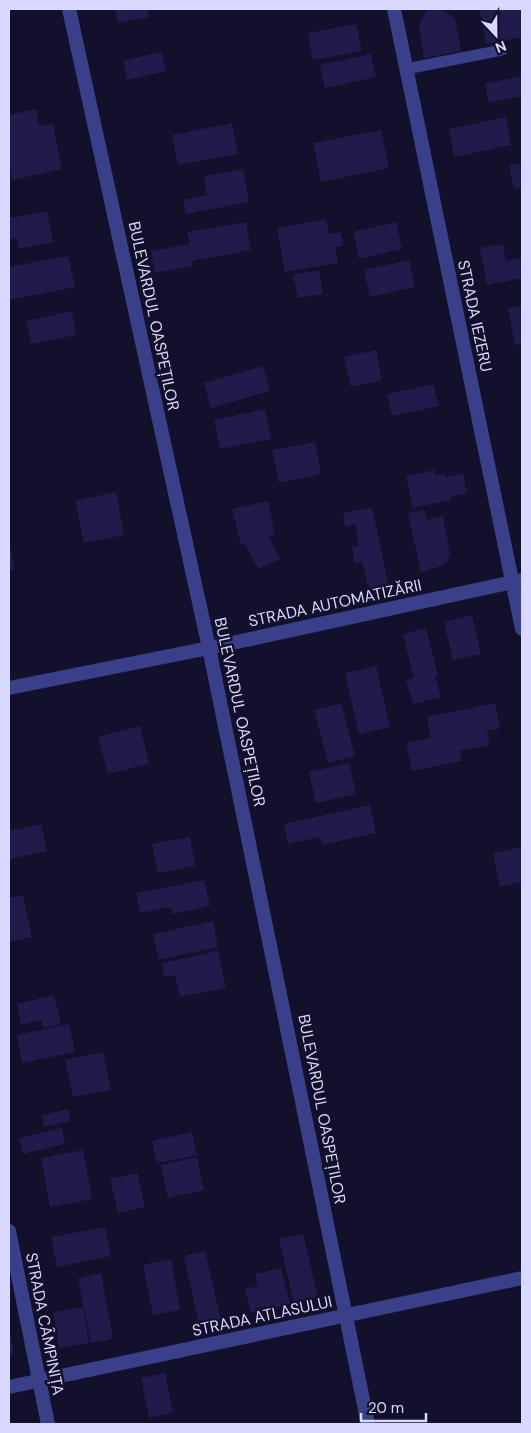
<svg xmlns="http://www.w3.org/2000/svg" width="531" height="1433" viewBox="0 0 531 1433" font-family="'DM Sans',sans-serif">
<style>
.building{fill:#201b4b}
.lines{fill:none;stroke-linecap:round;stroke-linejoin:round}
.service{stroke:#3a3f89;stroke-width:11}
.minor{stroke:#3a3f89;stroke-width:14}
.labels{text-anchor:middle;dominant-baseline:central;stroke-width:5;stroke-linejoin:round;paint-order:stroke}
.street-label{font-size:16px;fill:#d9d8ff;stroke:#12102a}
</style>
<rect width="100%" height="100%" fill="#12102a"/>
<!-- building -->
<g class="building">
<polygon points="115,9 148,9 149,17 118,23"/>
<polygon points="440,9 455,18 461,51 424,58 419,26 426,11"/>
<polygon points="479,9 521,9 522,16 522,37 486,44"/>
<polygon points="356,24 362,51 313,60 308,33"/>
<polygon points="161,52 166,71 127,80 123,61"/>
<polygon points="371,54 376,77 325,88 320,65"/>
<polygon points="522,76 522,96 489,103 485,84"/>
<polygon points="36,109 39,126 53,124 62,169 13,180 9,159 9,115"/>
<polygon points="506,117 511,145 454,157 449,129"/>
<polygon points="232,123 238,154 178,165 172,135"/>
<polygon points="381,130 389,168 321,182 313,143"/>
<polygon points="522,163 522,187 514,189 509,165"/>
<polygon points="243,169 249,202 186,214 183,200 207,195 204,176"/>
<polygon points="47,211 53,242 19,249 17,238 9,240 9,218"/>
<polygon points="326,219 329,234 341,232 343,246 335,247 338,263 285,272 277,228"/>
<polygon points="246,222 251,250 192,261 193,266 155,273 151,251 190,244 187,232"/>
<polygon points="396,222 402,249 359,259 353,232"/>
<polygon points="503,244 506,261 522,258 522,278 487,285 480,248"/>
<polygon points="68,256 75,287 9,300 9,267"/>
<polygon points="409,260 415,287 370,297 364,270"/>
<polygon points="319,270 323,294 298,298 293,275"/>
<polygon points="522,306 522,344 515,345 508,309"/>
<polygon points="72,311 76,335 31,344 26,321"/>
<polygon points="376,350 382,380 351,387 344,357"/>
<polygon points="263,366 270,391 211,408 204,383"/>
<polygon points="433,384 439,406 392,416 387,394"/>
<polygon points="265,409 271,439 220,449 214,420"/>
<polygon points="315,442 321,474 279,483 272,450"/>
<polygon points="435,470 435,475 445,473 445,477 463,473 467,493 450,497 451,500 413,508 406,476"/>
<polygon points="116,492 124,535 84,543 75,501"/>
<polygon points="268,501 275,534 268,536 280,559 258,569 245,544 241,545 232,509"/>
<polygon points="372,507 389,587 369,591 362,561 355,563 352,547 359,546 355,524 345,527 343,513"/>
<polygon points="424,510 427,520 443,516 450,554 448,560 444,564 438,567 421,572 408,513"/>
<polygon points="9,544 15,569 9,570"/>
<polygon points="472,615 481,654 453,660 444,622"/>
<polygon points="426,628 438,675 435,676 441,697 413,704 406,680 414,678 403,634"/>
<polygon points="376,666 390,727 359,734 345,673"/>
<polygon points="341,703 355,756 328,763 314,710"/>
<polygon points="495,703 500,728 487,731 490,745 460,751 462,761 412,771 406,743 431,738 427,717"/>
<polygon points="140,726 149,764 108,774 98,737"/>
<polygon points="349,763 356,794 316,803 309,772"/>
<polygon points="370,805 376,833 322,845 320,837 288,844 284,824"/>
<polygon points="41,824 47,851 9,859 9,831"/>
<polygon points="190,837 195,866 158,873 152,844"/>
<polygon points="522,847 522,882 500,887 493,853"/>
<polygon points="204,880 210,906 172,914 171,907 140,913 136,893"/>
<polygon points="23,895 32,937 9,942 9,898"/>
<polygon points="213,921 218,947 159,960 153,934"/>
<polygon points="218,951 226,988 180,997 175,975 164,977 162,963"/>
<polygon points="54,995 61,1024 43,1028 41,1020 21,1025 17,1004"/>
<polygon points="69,1024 75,1052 22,1063 17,1035"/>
<polygon points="103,1052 111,1090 73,1097 65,1060"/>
<polygon points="68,1109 70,1121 44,1127 42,1115"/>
<polygon points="62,1128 65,1144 23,1154 19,1138"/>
<polygon points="192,1132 197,1155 157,1163 152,1141"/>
<polygon points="83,1150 92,1199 50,1207 41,1158"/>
<polygon points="197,1157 204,1190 168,1198 161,1165"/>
<polygon points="137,1173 145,1207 118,1213 110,1179"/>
<polygon points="105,1227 111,1256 57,1267 51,1237"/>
<polygon points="303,1234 318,1297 294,1303 279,1239"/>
<polygon points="205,1251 221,1320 199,1325 184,1256"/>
<polygon points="171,1259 180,1310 153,1315 143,1265"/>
<polygon points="281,1268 290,1304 251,1313 245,1289 258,1286 255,1274"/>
<polygon points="101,1273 113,1339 91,1343 78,1278"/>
<polygon points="83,1307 89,1343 59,1348 53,1312"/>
<polygon points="9,1329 14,1353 9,1354"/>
<polygon points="165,1373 173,1412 149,1418 141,1378"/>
</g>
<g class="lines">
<!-- service -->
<polyline class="service" points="406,69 502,50"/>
<!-- minor -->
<g class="minor">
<polyline points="69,9 209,648 368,1424"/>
<polyline points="394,9 522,629"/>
<polyline points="9,688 209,648 522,580"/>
<polyline points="9,1231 48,1424"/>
<polyline points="9,1387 522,1278"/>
</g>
</g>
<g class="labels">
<!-- street labels -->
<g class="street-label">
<text transform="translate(154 316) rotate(78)">BULEVARDUL OASPEȚILOR</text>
<text transform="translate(475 316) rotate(78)">STRADA IEZERU</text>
<text transform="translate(335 603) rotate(-12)">STRADA AUTOMATIZĂRII</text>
<text transform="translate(240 712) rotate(78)">BULEVARDUL OASPEȚILOR</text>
<text transform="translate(322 1109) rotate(79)">BULEVARDUL OASPEȚILOR</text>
<text transform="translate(262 1316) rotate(-12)">STRADA ATLASULUI</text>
<text transform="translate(45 1324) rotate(79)">STRADA CÂMPINIȚA</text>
</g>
</g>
<!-- border -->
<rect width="531" height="1433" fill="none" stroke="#d9d8ff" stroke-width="20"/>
<!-- north arrow -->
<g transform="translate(496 35) rotate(158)" stroke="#12102a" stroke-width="4" paint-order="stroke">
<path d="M0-4L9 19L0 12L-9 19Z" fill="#d9d8ff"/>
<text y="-8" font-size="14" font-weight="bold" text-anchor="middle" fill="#d9d8ff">N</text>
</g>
<!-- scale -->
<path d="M361 1413v8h65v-8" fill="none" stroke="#d9d8ff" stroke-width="2.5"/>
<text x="368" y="1413" font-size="15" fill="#d9d8ff" stroke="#12102a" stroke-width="4" paint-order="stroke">20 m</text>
</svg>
